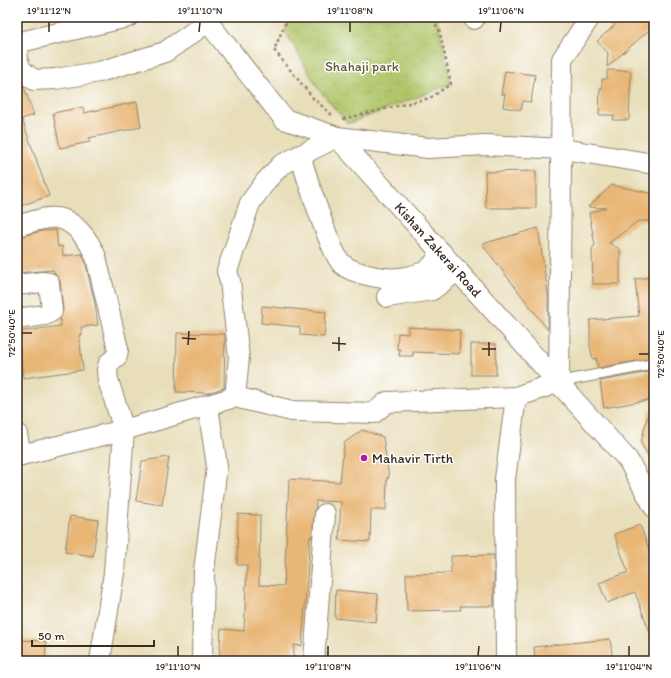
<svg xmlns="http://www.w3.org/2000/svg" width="671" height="678" viewBox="0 0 671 678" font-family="Itim,sans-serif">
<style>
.park{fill:url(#park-crowns);stroke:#767844}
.building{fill:#e8b674}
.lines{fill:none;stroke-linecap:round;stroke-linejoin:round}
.service-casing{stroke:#92846c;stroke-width:12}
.minor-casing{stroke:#92846c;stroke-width:22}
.path{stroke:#92846c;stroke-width:2.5;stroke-dasharray:3 3;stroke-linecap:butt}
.service{stroke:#fff;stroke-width:10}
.minor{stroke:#fff;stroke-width:20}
.ticks{fill:none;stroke:#3b2a1e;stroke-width:1.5}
.poi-dot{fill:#b5179e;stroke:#fff;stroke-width:1.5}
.labels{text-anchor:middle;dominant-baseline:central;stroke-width:3;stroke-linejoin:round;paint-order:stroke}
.park-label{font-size:14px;fill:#5e5935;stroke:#fff}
.street-label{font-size:14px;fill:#3b2a1e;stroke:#fff}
.poi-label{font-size:14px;fill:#3b2a1e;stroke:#fff;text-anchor:start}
.neatline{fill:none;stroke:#3b2a1e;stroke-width:1.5}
.ticks-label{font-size:10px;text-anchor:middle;fill:#3b2a1e}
</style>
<defs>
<pattern id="park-crowns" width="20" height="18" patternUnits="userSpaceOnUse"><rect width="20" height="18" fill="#b1c66b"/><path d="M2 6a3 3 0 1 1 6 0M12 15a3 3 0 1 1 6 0" fill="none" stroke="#99aa5c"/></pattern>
</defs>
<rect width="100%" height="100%" fill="#fff"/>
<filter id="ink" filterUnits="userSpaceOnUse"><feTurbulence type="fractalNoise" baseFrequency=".025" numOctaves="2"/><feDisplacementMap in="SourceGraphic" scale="8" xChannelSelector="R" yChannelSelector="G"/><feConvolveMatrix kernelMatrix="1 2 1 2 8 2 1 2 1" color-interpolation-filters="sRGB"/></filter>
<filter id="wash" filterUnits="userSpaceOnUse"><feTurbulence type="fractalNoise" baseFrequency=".012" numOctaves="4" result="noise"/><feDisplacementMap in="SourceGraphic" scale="16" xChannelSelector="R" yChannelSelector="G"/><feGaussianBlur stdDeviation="0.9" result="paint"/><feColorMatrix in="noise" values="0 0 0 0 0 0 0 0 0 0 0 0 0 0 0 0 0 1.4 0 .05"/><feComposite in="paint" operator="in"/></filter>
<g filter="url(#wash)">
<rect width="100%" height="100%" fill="#e8deba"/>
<!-- park -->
<polygon class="park" points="291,17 437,17 451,84 348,124 319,90 285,31"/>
<g id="blocks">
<!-- building -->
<g class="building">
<polygon points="608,17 654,17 654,26 607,67 608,53 597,41 615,25"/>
<polygon points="607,70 631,71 629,120 613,120 614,115 599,115 600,88 602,88 602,79 607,79"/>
<polygon points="505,71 535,75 531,102 523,101 521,110 503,107 505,94 501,94"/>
<polygon points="17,81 24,87 34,115 22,119 49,196 17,207"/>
<polygon points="137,102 141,127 89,138 90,142 60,148 53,113 83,107 84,113"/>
<polygon points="536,171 536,208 486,208 485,172"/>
<polygon points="612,185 654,194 654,221 638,221 609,243 620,249 620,284 593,284 592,249 595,245 589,213 606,208 588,207"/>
<polygon points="538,228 548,293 548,330 482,244"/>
<polygon points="56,230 58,247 62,246 63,256 82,254 85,261 95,304 98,325 81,327 82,335 79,335 83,370 23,378 20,348 17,349 17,332 61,326 60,318 63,310 60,281 53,270 17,273 17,237 43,231"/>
<polygon points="654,277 654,358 598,368 596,358 593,359 590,346 590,320 639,316 635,279"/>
<polygon points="262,306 326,312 324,337 300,335 300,327 261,323"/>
<polygon points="408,327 460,330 459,354 413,352 413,356 399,356 400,349 397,349 398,333 408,334"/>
<polygon points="177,333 225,334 224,388 208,393 176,392"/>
<rect x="471" y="344" width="25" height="31"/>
<polygon points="654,371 654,399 604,408 600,381"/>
<polygon points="649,410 654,410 654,466 641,443"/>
<polygon points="362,430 383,437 389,478 387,478 386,510 371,510 370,542 339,540 341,502 316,501 312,537 310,537 302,646 294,645 293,661 219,661 221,629 244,631 247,565 237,565 238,514 260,515 259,585 284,586 289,479 340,482 344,443"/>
<polygon points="169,457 162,505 136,501 142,461"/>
<polygon points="70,516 98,520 93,556 65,552"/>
<polygon points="640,525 654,563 653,641 635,592 607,603 599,583 628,572 614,534"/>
<polygon points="494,555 494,606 460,606 461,610 407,611 406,574 451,573 451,556"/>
<polygon points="336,590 378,594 376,622 335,618"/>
<polygon points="610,639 613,661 535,661 534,647"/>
<polygon points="17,640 46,641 45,661 17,661"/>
</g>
</g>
</g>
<g filter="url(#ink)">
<use href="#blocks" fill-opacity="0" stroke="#92846c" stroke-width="1"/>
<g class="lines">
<!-- service casing -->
<g class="service-casing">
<polyline id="service" points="559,382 654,364"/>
</g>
<!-- minor casing -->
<g class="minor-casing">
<g id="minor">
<path id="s1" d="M204,17L284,119L337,137L628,460L654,507"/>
<polyline points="474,17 474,19"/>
<polyline points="17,53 20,42 128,17"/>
<polyline points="17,58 21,70 34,80 55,79 99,72 165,52 208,22"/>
<path d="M300,155C306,175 330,252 342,264C353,274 385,280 400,278C423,274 430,273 441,252"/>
<path d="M17,226C29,223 45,216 57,218C75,220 90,242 96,257L118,349L117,356L109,363L107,370L108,380L124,430L114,573L100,661"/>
<polyline points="17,285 42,282 49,283 52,311 45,315 17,319"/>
<polyline points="387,297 432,290 458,270"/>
<polyline points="559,382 562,59 590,17"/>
<polyline points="235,397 239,357 230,281 227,271 250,203 266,181 281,165 337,137 428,148 486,145 563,149 654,164"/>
<polyline points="17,434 21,455"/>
<polyline points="17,456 124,430 235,397 292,411 374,413 387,402 516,397"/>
<polyline points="202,661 204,571 217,466 208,407"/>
<polyline points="314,661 325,514"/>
<polyline points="506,661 505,479 516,397 559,382"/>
</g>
</g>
<!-- path -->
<g class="path">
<polyline points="288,17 274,50 313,98 333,116"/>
<polyline points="343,119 430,98 451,84 439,29 429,17"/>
</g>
<!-- service -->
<use href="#service" class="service"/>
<!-- minor -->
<use href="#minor" class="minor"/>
</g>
</g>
<!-- ticks -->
<path class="ticks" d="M49,32V22M199,32L200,22M350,32V22M500,32L501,22M22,333H32M182,338L196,339M332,343L346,344M188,345L189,331M482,349H496M339,351V337M639,354H649M489,356V342M178,656V646M328,656V646M478,656L479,646M629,656V646"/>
<!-- markers -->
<circle class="poi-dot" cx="364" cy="458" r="4"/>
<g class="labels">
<!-- park labels -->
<g class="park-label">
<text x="362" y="66">Shahaji park</text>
</g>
<!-- street labels -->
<g class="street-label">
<text stroke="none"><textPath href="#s1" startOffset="337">Kishan Zakerai Road</textPath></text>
</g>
<!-- poi labels -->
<g class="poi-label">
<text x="372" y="458">Mahavir Tirth</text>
</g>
</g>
<!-- margin -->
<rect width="671" height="678" fill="none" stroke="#fff" stroke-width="44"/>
<!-- scale -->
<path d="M32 640v6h122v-6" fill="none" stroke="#3b2a1e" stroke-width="2"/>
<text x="38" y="640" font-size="12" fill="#3b2a1e" stroke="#ffffff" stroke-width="3" paint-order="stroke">50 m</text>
<rect x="22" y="22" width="627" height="634" class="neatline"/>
<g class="ticks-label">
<text x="49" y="14">19°11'12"N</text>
<text x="200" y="14">19°11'10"N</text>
<text x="350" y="14">19°11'08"N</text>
<text x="501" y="14">19°11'06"N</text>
<text transform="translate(11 333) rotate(-90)" y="4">72°50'40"E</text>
<text transform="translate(660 354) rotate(-90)" y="4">72°50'40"E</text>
<text x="178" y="670">19°11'10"N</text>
<text x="328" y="670">19°11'08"N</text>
<text x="478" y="670">19°11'06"N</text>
<text x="629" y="670">19°11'04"N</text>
</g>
</svg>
